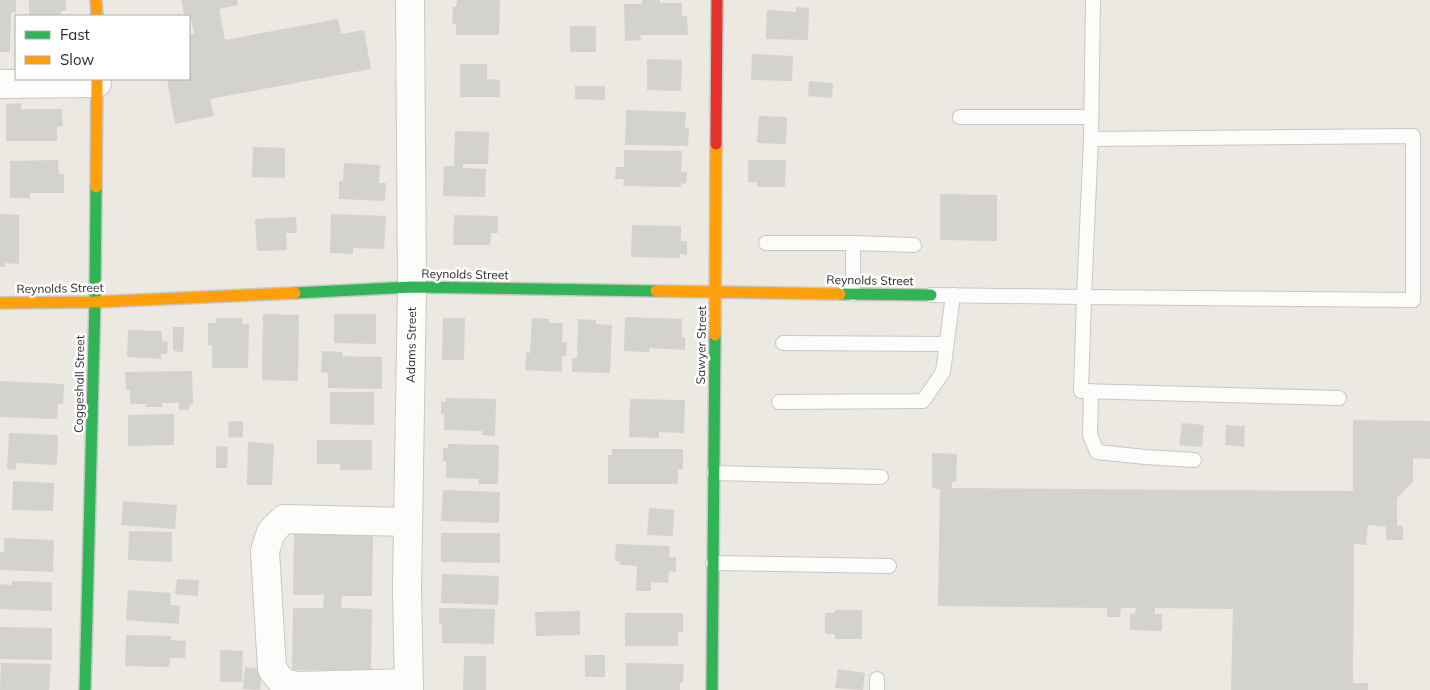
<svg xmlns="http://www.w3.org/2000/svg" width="1430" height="690" viewBox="0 0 1430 690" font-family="Mulish,sans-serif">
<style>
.building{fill:#d3d2cc}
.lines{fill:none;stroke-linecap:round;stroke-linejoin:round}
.lane-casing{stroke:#c8c7c7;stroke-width:16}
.street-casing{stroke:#c8c7c7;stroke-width:30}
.fast-casing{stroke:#c8c7c7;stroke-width:14}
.slow-casing{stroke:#c8c7c7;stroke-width:14}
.jam-casing{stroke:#c8c7c7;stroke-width:14}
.lane{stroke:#fcfcfa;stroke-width:14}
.street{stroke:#fcfcfa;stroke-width:28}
.fast{stroke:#30b455;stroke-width:11}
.slow{stroke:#ff9f0a;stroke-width:11}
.jam{stroke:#e5322d;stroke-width:11}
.labels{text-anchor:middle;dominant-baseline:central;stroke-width:5;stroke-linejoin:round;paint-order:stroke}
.street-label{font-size:12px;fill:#2c2c2c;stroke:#fff}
</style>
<rect width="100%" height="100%" fill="#ebe9e1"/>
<!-- building -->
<g class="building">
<polygon points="0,0 16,0 16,12 11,13 10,52 0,52"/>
<polygon points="29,0 66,0 66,11 61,11 61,16 29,16"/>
<polygon points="181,0 237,0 238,5 219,9 225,40 338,19 341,34 364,30 371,69 210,99 214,116 175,124 167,79 189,79 189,34 194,34 190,14 184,15"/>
<polygon points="457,0 500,0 499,35 456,35 456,24 452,23 453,7 456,7"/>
<polygon points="642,0 660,0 660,3 682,3 682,16 687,16 688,35 640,35 641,40 625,41 624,4 642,4"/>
<polygon points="796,7 809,8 808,40 766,39 767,10 796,12"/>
<rect x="570" y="26" width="26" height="26"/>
<polygon points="752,54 793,56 792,81 751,80"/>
<polygon points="647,59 682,60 681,91 647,90"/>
<polygon points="460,64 487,64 487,79 500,80 500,97 460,97"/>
<polygon points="809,81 833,83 832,98 808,96"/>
<polygon points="575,86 605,86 605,100 575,99"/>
<polygon points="21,103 21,109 62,109 63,126 57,127 57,141 6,141 6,104"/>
<polygon points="626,110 686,112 685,128 689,128 688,146 625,145"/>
<polygon points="759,116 787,117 786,144 757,143"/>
<polygon points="455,131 489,132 488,164 463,164 463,168 486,169 485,197 443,196 444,166 454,166"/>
<polygon points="253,147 285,148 285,178 252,177"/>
<polygon points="624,150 682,151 681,172 687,172 686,184 681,183 681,187 623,186 624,179 615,179 616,167 624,167"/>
<polygon points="58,160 59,174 64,174 64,193 30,193 30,198 10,198 10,161"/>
<polygon points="748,160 786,160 785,187 757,187 757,182 748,182"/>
<polygon points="344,163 380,165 379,183 386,183 385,201 339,199 339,181 343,181"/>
<polygon points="940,194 997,195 997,241 940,240"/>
<polygon points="0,214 19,215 19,264 5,263 5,267 0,267"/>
<polygon points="331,214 386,216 384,249 353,248 353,254 330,253"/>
<polygon points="454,215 498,216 498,233 491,233 490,245 453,245"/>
<polygon points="296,217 297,233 286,233 287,250 257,251 255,219"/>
<polygon points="632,225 681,226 681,241 687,241 687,255 680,254 680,258 631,257"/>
<polygon points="263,314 299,315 298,381 262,380"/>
<polygon points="334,314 376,314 376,344 334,343"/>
<polygon points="625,317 682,319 682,337 685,337 685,350 650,348 649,352 624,351"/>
<polygon points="216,318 242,318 242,324 249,324 248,368 212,368 212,345 208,345 208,323 216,323"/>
<polygon points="443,318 465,318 464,360 442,360"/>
<polygon points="532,318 549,319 549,323 563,323 562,342 567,342 566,357 562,356 562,372 525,370 526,352 530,353"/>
<polygon points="578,319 596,320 596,324 612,325 610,373 572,372 572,358 577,358"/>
<polygon points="173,327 184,327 183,352 173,351"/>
<polygon points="128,330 162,331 162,341 168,342 167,354 161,354 161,359 127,357"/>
<polygon points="322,351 343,352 342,356 382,357 382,389 328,388 328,373 321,372"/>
<polygon points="192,371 193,404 189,405 189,410 179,410 179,403 162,403 162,407 146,407 146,404 130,404 130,390 126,390 125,372"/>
<polygon points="0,381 64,384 63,404 58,404 57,419 0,417"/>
<polygon points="330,392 374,392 374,425 330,424"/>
<polygon points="446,398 496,399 495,436 482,435 482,431 444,430 444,414 441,414 441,401 446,402"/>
<polygon points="630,399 685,400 684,433 659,432 659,438 629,437"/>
<polygon points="174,414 174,445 128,446 128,415"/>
<polygon points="1353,420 1430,421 1430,459 1413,458 1413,482 1397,498 1397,526 1403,526 1403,540 1386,540 1386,527 1368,525 1366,545 1354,544 1353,683 1368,683 1368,690 1231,690 1233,609 1155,608 1155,614 1162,614 1162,631 1130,630 1130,614 1135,613 1136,608 1121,608 1120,617 1107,617 1107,608 938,606 940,489 932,488 932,453 957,454 956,482 952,482 952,488 1353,491"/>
<polygon points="243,421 243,437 229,438 228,422"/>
<polygon points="1182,423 1204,425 1202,447 1179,445"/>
<polygon points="1226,425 1245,426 1244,447 1225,445"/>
<polygon points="9,433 58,435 57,465 16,463 16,470 7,469"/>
<polygon points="317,440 372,440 372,470 340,470 340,464 317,464"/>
<polygon points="248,442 274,444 272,485 247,485"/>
<polygon points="448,444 499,445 498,484 478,484 479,479 446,478 446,461 443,461 443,448 448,448"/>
<polygon points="216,446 228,447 227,468 216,468"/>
<polygon points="612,449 683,449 683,469 678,469 678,484 608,484 608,455 612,455"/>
<polygon points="13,481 54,483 53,511 12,510"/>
<polygon points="443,490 500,492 499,523 441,521"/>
<polygon points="123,501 177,505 175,529 121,525"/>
<polygon points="649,508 674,510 673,536 647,535"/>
<polygon points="129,531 172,532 172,562 128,560"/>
<polygon points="294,532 373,533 372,596 342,596 341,608 372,609 371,671 338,670 338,674 324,674 324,670 292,670 293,608 323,608 324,595 293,595"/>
<polygon points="441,533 500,533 500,563 441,562"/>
<polygon points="4,538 54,540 53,572 0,570 0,552 4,552"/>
<polygon points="616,544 670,546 669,557 676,557 676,572 669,571 668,583 651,582 651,591 636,591 637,566 620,565 620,562 615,561"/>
<polygon points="442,574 499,576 498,605 441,603"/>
<polygon points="177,579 199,580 198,596 175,594"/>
<polygon points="12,581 52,582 52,611 0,609 0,584 12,585"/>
<polygon points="128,590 171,593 170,605 180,606 179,624 126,620"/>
<polygon points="439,608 495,609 494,644 442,643 442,624 439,624"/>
<polygon points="835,610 862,610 862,639 835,639 835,634 825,634 825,613 835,613"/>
<polygon points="580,611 580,635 536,636 535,612"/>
<polygon points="625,613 683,613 683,632 678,632 678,646 625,646"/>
<polygon points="0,627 52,628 52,660 0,659"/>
<polygon points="126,635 171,636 171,640 186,641 185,658 170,658 169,667 125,666"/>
<polygon points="220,650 243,651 242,682 220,682"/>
<rect x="585" y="655" width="20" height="22"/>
<polygon points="464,656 486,656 486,690 463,690"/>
<polygon points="1,663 51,664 49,690 0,690"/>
<polygon points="626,663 684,664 683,683 680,683 680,690 626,690"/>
<polygon points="245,667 262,669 260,690 243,689"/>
<polygon points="838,669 865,673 863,690 835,688"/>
</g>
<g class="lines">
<!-- lane casing -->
<g class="lane-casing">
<g id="lane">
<polyline points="960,117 1091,117"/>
<polyline points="1091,139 1413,136 1413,300 1084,297 1081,391 1339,398"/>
<polyline points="766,243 853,243"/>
<polyline points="853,294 853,243 914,245"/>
<polyline points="931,295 1084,297 1091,139 1093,0"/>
<polyline points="783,343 947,344"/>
<polyline points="1091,391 1090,435 1097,452 1145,457 1194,460"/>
<polyline points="779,402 923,401 943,372 953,295"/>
<polyline points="714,473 881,477"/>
<polyline points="713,563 889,566"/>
<polyline points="877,690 877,679"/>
</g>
</g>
<!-- street casing -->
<g class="street-casing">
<g id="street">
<polyline points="0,84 97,83"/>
<polyline points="408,522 284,519 271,532 265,551 272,669 283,683 297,686 409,683"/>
<polyline points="409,690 407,589 412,287 410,0"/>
</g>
</g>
<!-- fast casing -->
<g class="fast-casing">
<g id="fast">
<polyline points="295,293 412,287 656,291"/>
<polyline points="840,294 931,295"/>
<polyline points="85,690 95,302 96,187"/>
<polyline points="712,690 715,335"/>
</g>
</g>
<!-- slow casing -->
<g class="slow-casing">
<g id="slow">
<polyline points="96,0 97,16"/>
<polyline points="96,187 97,79"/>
<polyline points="656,291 840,294"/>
<polyline points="0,303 95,302 295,293"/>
<polyline points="715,335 716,144"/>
</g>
</g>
<!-- jam casing -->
<g class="jam-casing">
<polyline id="jam" points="716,144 717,0"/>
</g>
<!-- lane -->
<use href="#lane" class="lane"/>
<!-- street -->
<use href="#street" class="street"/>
<!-- fast -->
<use href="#fast" class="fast"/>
<!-- slow -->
<use href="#slow" class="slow"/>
<!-- jam -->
<use href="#jam" class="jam"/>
</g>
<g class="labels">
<!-- street labels -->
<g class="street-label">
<text transform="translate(465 274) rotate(1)">Reynolds Street</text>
<text transform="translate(870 280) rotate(1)">Reynolds Street</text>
<text transform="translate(60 288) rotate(-1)">Reynolds Street</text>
<text transform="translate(411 345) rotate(-89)">Adams Street</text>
<text transform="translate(701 345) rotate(-89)">Sawyer Street</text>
<text transform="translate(79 384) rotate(-89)">Coggeshall Street</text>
</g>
</g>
<!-- legend -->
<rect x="15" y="15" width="175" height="65" fill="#ffffff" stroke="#ababab"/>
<rect x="25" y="31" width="25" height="8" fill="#30b455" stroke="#ababab"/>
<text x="60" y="40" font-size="15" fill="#2c2c2c">Fast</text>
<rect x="25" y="56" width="25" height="8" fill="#ff9f0a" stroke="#ababab"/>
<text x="60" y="65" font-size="15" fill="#2c2c2c">Slow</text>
</svg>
